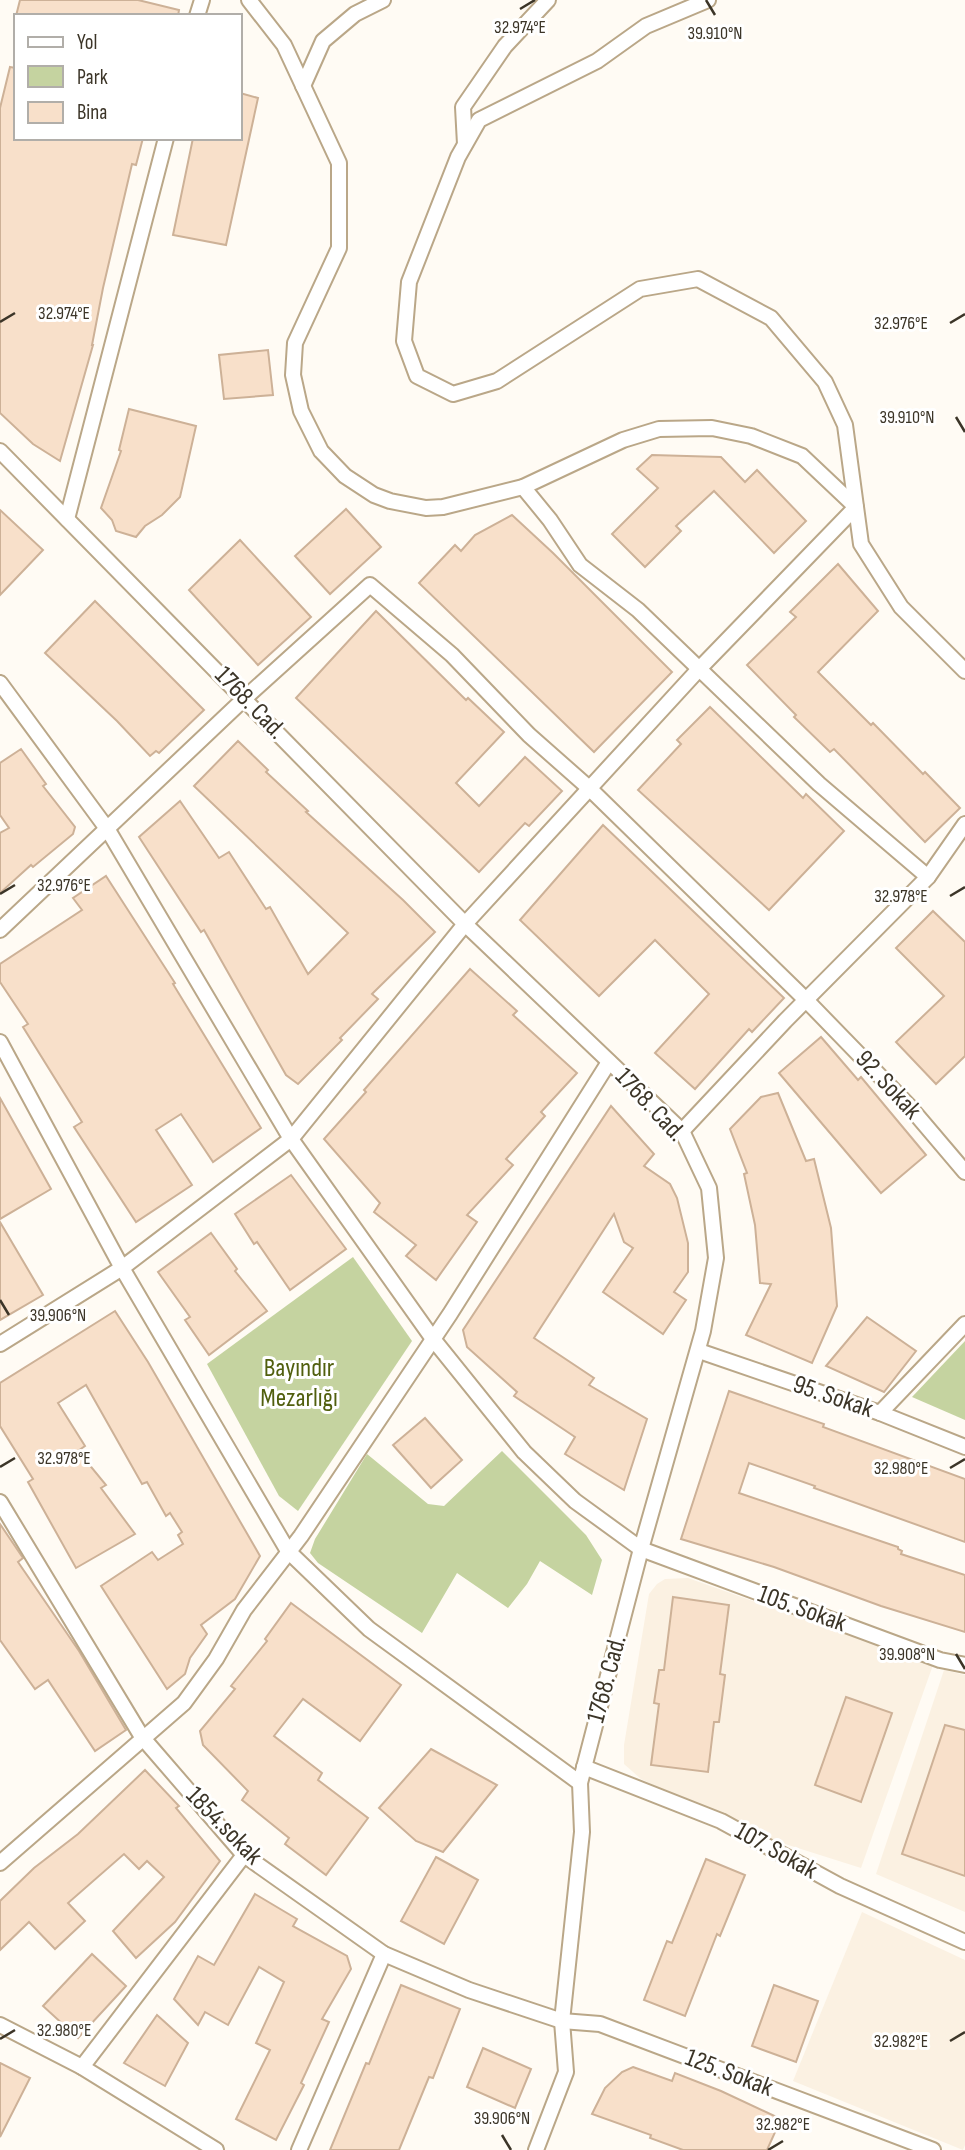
<svg xmlns="http://www.w3.org/2000/svg" width="965" height="2150" viewBox="0 0 965 2150" font-family="'Sofia Sans Condensed',sans-serif">
<style>
.built{fill:#fbf1e2}
.green{fill:#c5d3a0}
.building{fill:#f8e0ca;stroke:#cdb197;stroke-width:2}
.lines{fill:none;stroke-linecap:round;stroke-linejoin:round}
.street-casing{stroke:#baa788;stroke-width:18}
.street{stroke:#fff;stroke-width:14}
.ticks{fill:none;stroke:#3c3528;stroke-width:2.5}
.labels{text-anchor:middle;dominant-baseline:central;stroke-width:6;stroke-linejoin:round;paint-order:stroke}
.street-label{font-size:26px;fill:#3c3528;stroke:#fff}
.park-label{font-size:26px;fill:#515f0e;stroke:#fff}
.ticks-label{font-size:18px;text-anchor:middle;fill:#3c3528;stroke:#fff;stroke-width:6;stroke-linejoin:round;paint-order:stroke}
</style>
<rect width="100%" height="100%" fill="#fffbf4"/>
<!-- built -->
<g class="built">
<polygon points="688,1578 933,1665 861,1868 763,1837 641,1779 624,1764 624,1745 649,1594 657,1584 665,1579"/>
<polygon points="944,1670 965,1675 965,1912 876,1874"/>
<polygon points="862,1912 965,1960 965,2145 963,2150 793,2081"/>
</g>
<!-- green -->
<g class="green">
<polygon points="353,1257 412,1341 298,1511 279,1496 207,1364"/>
<polygon points="965,1341 965,1420 912,1397"/>
<polygon points="502,1451 586,1535 602,1560 592,1595 540,1561 527,1584 508,1608 457,1573 422,1633 318,1563 310,1553 315,1539 367,1454 428,1504 444,1506"/>
</g>
<!-- building -->
<g class="building">
<polygon points="20,0 138,0 179,10 178,16 16,16"/>
<polygon points="10,67 16,68 16,138 143,138 136,165 132,164 103,288 92,345 93,345 60,461 33,444 0,413 0,108"/>
<polygon points="240,93 258,98 226,245 173,235 193,138 240,138"/>
<polygon points="268,350 273,395 224,399 219,355"/>
<polygon points="129,409 196,426 180,497 162,515 145,526 136,537 116,531 112,520 101,508 121,451 119,450"/>
<polygon points="652,455 721,457 745,482 757,470 806,521 774,553 714,491 676,526 681,531 645,567 612,534 658,488 637,469"/>
<polygon points="346,509 381,547 330,594 295,556"/>
<polygon points="0,510 43,550 0,595"/>
<polygon points="512,515 553,553 672,672 594,752 419,583 455,545 461,551 475,535"/>
<polygon points="240,540 311,617 258,665 189,590"/>
<polygon points="838,564 878,611 818,672 871,725 873,723 923,774 925,772 960,808 925,842 834,749 830,752 794,717 796,715 747,665 796,617 790,612"/>
<polygon points="95,601 204,710 159,753 156,751 150,756 117,721 45,653"/>
<polygon points="376,611 466,700 468,698 504,732 456,783 479,806 525,757 562,791 529,826 525,823 479,872 296,698"/>
<polygon points="710,707 803,798 806,794 844,831 769,910 638,790 681,744 677,740"/>
<polygon points="238,741 268,770 266,772 308,811 306,812 403,900 435,932 372,994 378,999 340,1038 342,1040 298,1084 286,1075 204,930 201,932 139,837 180,801 219,858 229,852 266,909 270,907 308,974 348,933 194,786"/>
<polygon points="21,749 46,784 43,786 75,827 73,834 33,867 31,865 0,893 0,833 9,828 0,815 0,763"/>
<polygon points="603,825 784,998 752,1032 749,1029 695,1089 655,1053 709,994 655,940 599,996 520,920"/>
<polygon points="106,876 175,983 173,984 261,1128 213,1162 181,1114 156,1130 192,1185 136,1222 74,1127 82,1122 23,1027 28,1024 0,982 0,964 82,910 73,898"/>
<polygon points="933,911 965,942 965,1056 936,1084 896,1042 944,996 896,948"/>
<polygon points="470,969 517,1011 513,1015 577,1073 541,1112 545,1116 506,1159 513,1165 467,1215 477,1222 436,1280 406,1256 416,1245 374,1212 380,1203 324,1139 366,1092 364,1090"/>
<polygon points="821,1037 858,1080 861,1077 926,1155 881,1193 779,1073"/>
<polygon points="778,1093 806,1161 814,1159 831,1228 837,1306 812,1363 746,1335 771,1284 760,1283 755,1225 744,1174 747,1173 730,1129 761,1097"/>
<polygon points="0,1098 51,1189 0,1219"/>
<polygon points="611,1106 654,1154 644,1166 670,1184 677,1198 688,1243 688,1272 674,1292 686,1300 663,1334 603,1292 633,1248 624,1242 614,1214 534,1338 594,1378 589,1385 647,1419 624,1490 565,1454 575,1437 514,1396 517,1392 467,1347 463,1330"/>
<polygon points="291,1175 346,1249 290,1290 257,1242 254,1244 235,1214"/>
<polygon points="0,1222 43,1295 0,1320"/>
<polygon points="211,1233 237,1269 235,1271 267,1311 209,1355 185,1320 190,1317 158,1272"/>
<polygon points="115,1311 148,1362 260,1556 235,1599 201,1625 207,1634 190,1658 185,1674 167,1689 101,1586 152,1552 158,1560 183,1544 178,1535 182,1532 170,1513 166,1516 147,1482 142,1484 86,1385 58,1403 85,1446 78,1451 106,1485 101,1488 135,1534 76,1568 28,1482 33,1479 0,1426 0,1383"/>
<polygon points="867,1317 916,1351 884,1392 826,1366"/>
<polygon points="729,1391 824,1424 823,1427 965,1479 965,1542 814,1488 815,1486 749,1463 739,1493 898,1547 898,1549 902,1551 901,1554 965,1575 965,1632 881,1606 774,1567 681,1539"/>
<polygon points="425,1418 462,1460 431,1488 393,1445"/>
<polygon points="0,1524 23,1558 18,1562 79,1651 126,1730 95,1751 48,1680 35,1689 0,1640"/>
<polygon points="673,1597 729,1605 720,1674 725,1675 719,1722 714,1722 708,1772 651,1765 659,1704 654,1703 659,1670 664,1670"/>
<polygon points="291,1603 401,1685 360,1741 303,1699 274,1736 322,1773 318,1780 368,1818 326,1875 285,1844 289,1838 242,1800 248,1791 203,1745 200,1731 235,1689 231,1686 267,1641 265,1639"/>
<polygon points="846,1697 892,1713 861,1802 815,1785"/>
<polygon points="945,1725 965,1730 965,1876 902,1854"/>
<polygon points="431,1749 497,1785 443,1852 416,1841 379,1808"/>
<polygon points="145,1770 179,1806 176,1808 220,1861 175,1922 136,1958 113,1931 164,1877 147,1861 139,1869 124,1854 68,1903 85,1921 55,1949 29,1922 0,1950 0,1901 34,1868 78,1834"/>
<polygon points="436,1857 478,1880 444,1944 401,1921"/>
<polygon points="706,1859 745,1875 720,1936 717,1934 685,2016 644,2000 667,1941 672,1943"/>
<polygon points="255,1894 297,1919 293,1926 347,1956 351,1969 322,2019 329,2022 301,2083 304,2085 276,2140 236,2119 270,2050 256,2043 284,1982 259,1967 228,2025 205,2012 198,2025 174,1999 198,1956 214,1965"/>
<polygon points="92,1954 126,1986 78,2038 43,2006"/>
<polygon points="401,1985 460,2009 433,2078 429,2077 399,2150 330,2150 366,2063 369,2064"/>
<polygon points="774,1985 818,2001 796,2062 752,2046"/>
<polygon points="157,2015 188,2043 165,2086 124,2063"/>
<polygon points="483,2048 531,2069 515,2108 467,2087"/>
<polygon points="0,2063 30,2078 0,2137"/>
<polygon points="633,2067 672,2081 675,2073 721,2091 781,2119 767,2150 683,2150 650,2138 651,2135 592,2114 605,2088 622,2072"/>
</g>
<g class="lines">
<!-- street casing -->
<g class="street-casing">
<g id="street">
<polyline points="708,0 646,26 597,61 479,120 458,157 409,282 404,341 417,376 453,394 497,381 640,289 698,279 771,318 825,382 845,425 861,544 901,607 965,671"/>
<polyline points="197,16 202,0"/>
<polyline points="303,86 323,41 355,14 383,0"/>
<polyline points="465,144 463,107 505,46 548,0"/>
<polyline points="0,451 465,924 682,1131 709,1188 716,1258 703,1331 641,1549 580,1783 582,1832 562,2021 566,2072 536,2150"/>
<polyline points="523,487 550,520 580,565 638,610 819,784 928,877"/>
<polyline points="67,519 166,138"/>
<polyline points="0,683 108,830 291,1139 433,1339 524,1452 575,1501 641,1549 940,1660 965,1665"/>
<polyline points="0,930 245,698 370,585 452,655 529,735 589,788 807,1001 909,1106 965,1172"/>
<polyline points="0,1042 122,1268 288,1551 369,1629 580,1783"/>
<polyline points="682,1131 785,1021 928,877 965,824"/>
<polyline points="0,1344 122,1268 291,1139 465,924 700,668 856,507 802,456 751,436 712,428 659,429 623,440 523,487 443,507 426,508 390,501 374,495 345,476 321,451 301,411 293,375 295,343 339,248 339,163 284,45 249,0"/>
<polyline points="699,1351 880,1413 965,1447"/>
<polyline points="880,1413 965,1324"/>
<polyline points="0,1502 142,1737 244,1855 384,1954 469,1990 562,2021 600,2024 933,2150"/>
<polyline points="584,1767 721,1821 840,1886 965,1942"/>
<polyline points="0,1863 184,1703 216,1659 244,1610 301,1536 450,1314 609,1062"/>
<polyline points="0,2025 82,2067 216,2150"/>
<polyline points="82,2067 244,1855"/>
<polyline points="299,2150 384,1954"/>
</g>
</g>
<!-- street -->
<use href="#street" class="street"/>
</g>
<!-- ticks -->
<path class="ticks" d="M706,0L715,15M520,9L535,0M0,322L15,313M950,323L965,314M956,417L965,432M0,894L15,885M950,896L965,887M0,1300L9,1315M0,1467L15,1458M950,1468L965,1459M956,1654L965,1669M0,2039L15,2030M950,2041L965,2032M502,2135L511,2150M768,2150L783,2141"/>
<g class="labels">
<!-- street labels -->
<g class="street-label">
<text transform="translate(250 703) rotate(46)">1768. Cad.</text>
<text transform="translate(888 1085) rotate(47)">92. Sokak</text>
<text transform="translate(650 1105) rotate(47)">1768. Cad.</text>
<text transform="translate(833 1397) rotate(19)">95. Sokak</text>
<text transform="translate(802 1609) rotate(20)">105. Sokak</text>
<text transform="translate(607 1679) rotate(-75)">1768. Cad.</text>
<text transform="translate(224 1826) rotate(46)">1854.sokak</text>
<text transform="translate(776 1851) rotate(29)">107. Sokak</text>
<text transform="translate(729 2073) rotate(21)">125. Sokak</text>
</g>
<!-- park labels -->
<g class="park-label">
<text x="299" y="1368">Bayındır<tspan x="299" dy="30">Mezarlığı</tspan></text>
</g>
</g>
<g class="ticks-label">
<text x="520" y="33">32.974°E</text>
<text x="715" y="39">39.910°N</text>
<text x="64" y="319">32.974°E</text>
<text x="901" y="329">32.976°E</text>
<text x="907" y="423">39.910°N</text>
<text x="64" y="891">32.976°E</text>
<text x="901" y="902">32.978°E</text>
<text x="58" y="1321">39.906°N</text>
<text x="64" y="1464">32.978°E</text>
<text x="901" y="1474">32.980°E</text>
<text x="907" y="1660">39.908°N</text>
<text x="64" y="2036">32.980°E</text>
<text x="901" y="2047">32.982°E</text>
<text x="502" y="2124">39.906°N</text>
<text x="783" y="2130">32.982°E</text>
</g>
<!-- legend -->
<rect x="14" y="14" width="228" height="126" fill="#ffffff" stroke="#b1aea9" stroke-width="2"/>
<rect x="28" y="37" width="35" height="10" fill="#ffffff" stroke="#b1aea9" stroke-width="2"/>
<text x="77" y="49" font-size="21" fill="#3c3528">Yol</text>
<rect x="28" y="66" width="35" height="21" fill="#c5d3a0" stroke="#b1aea9" stroke-width="2"/>
<text x="77" y="84" font-size="21" fill="#3c3528">Park</text>
<rect x="28" y="102" width="35" height="21" fill="#f8e0ca" stroke="#b1aea9" stroke-width="2"/>
<text x="77" y="119" font-size="21" fill="#3c3528">Bina</text>
</svg>
